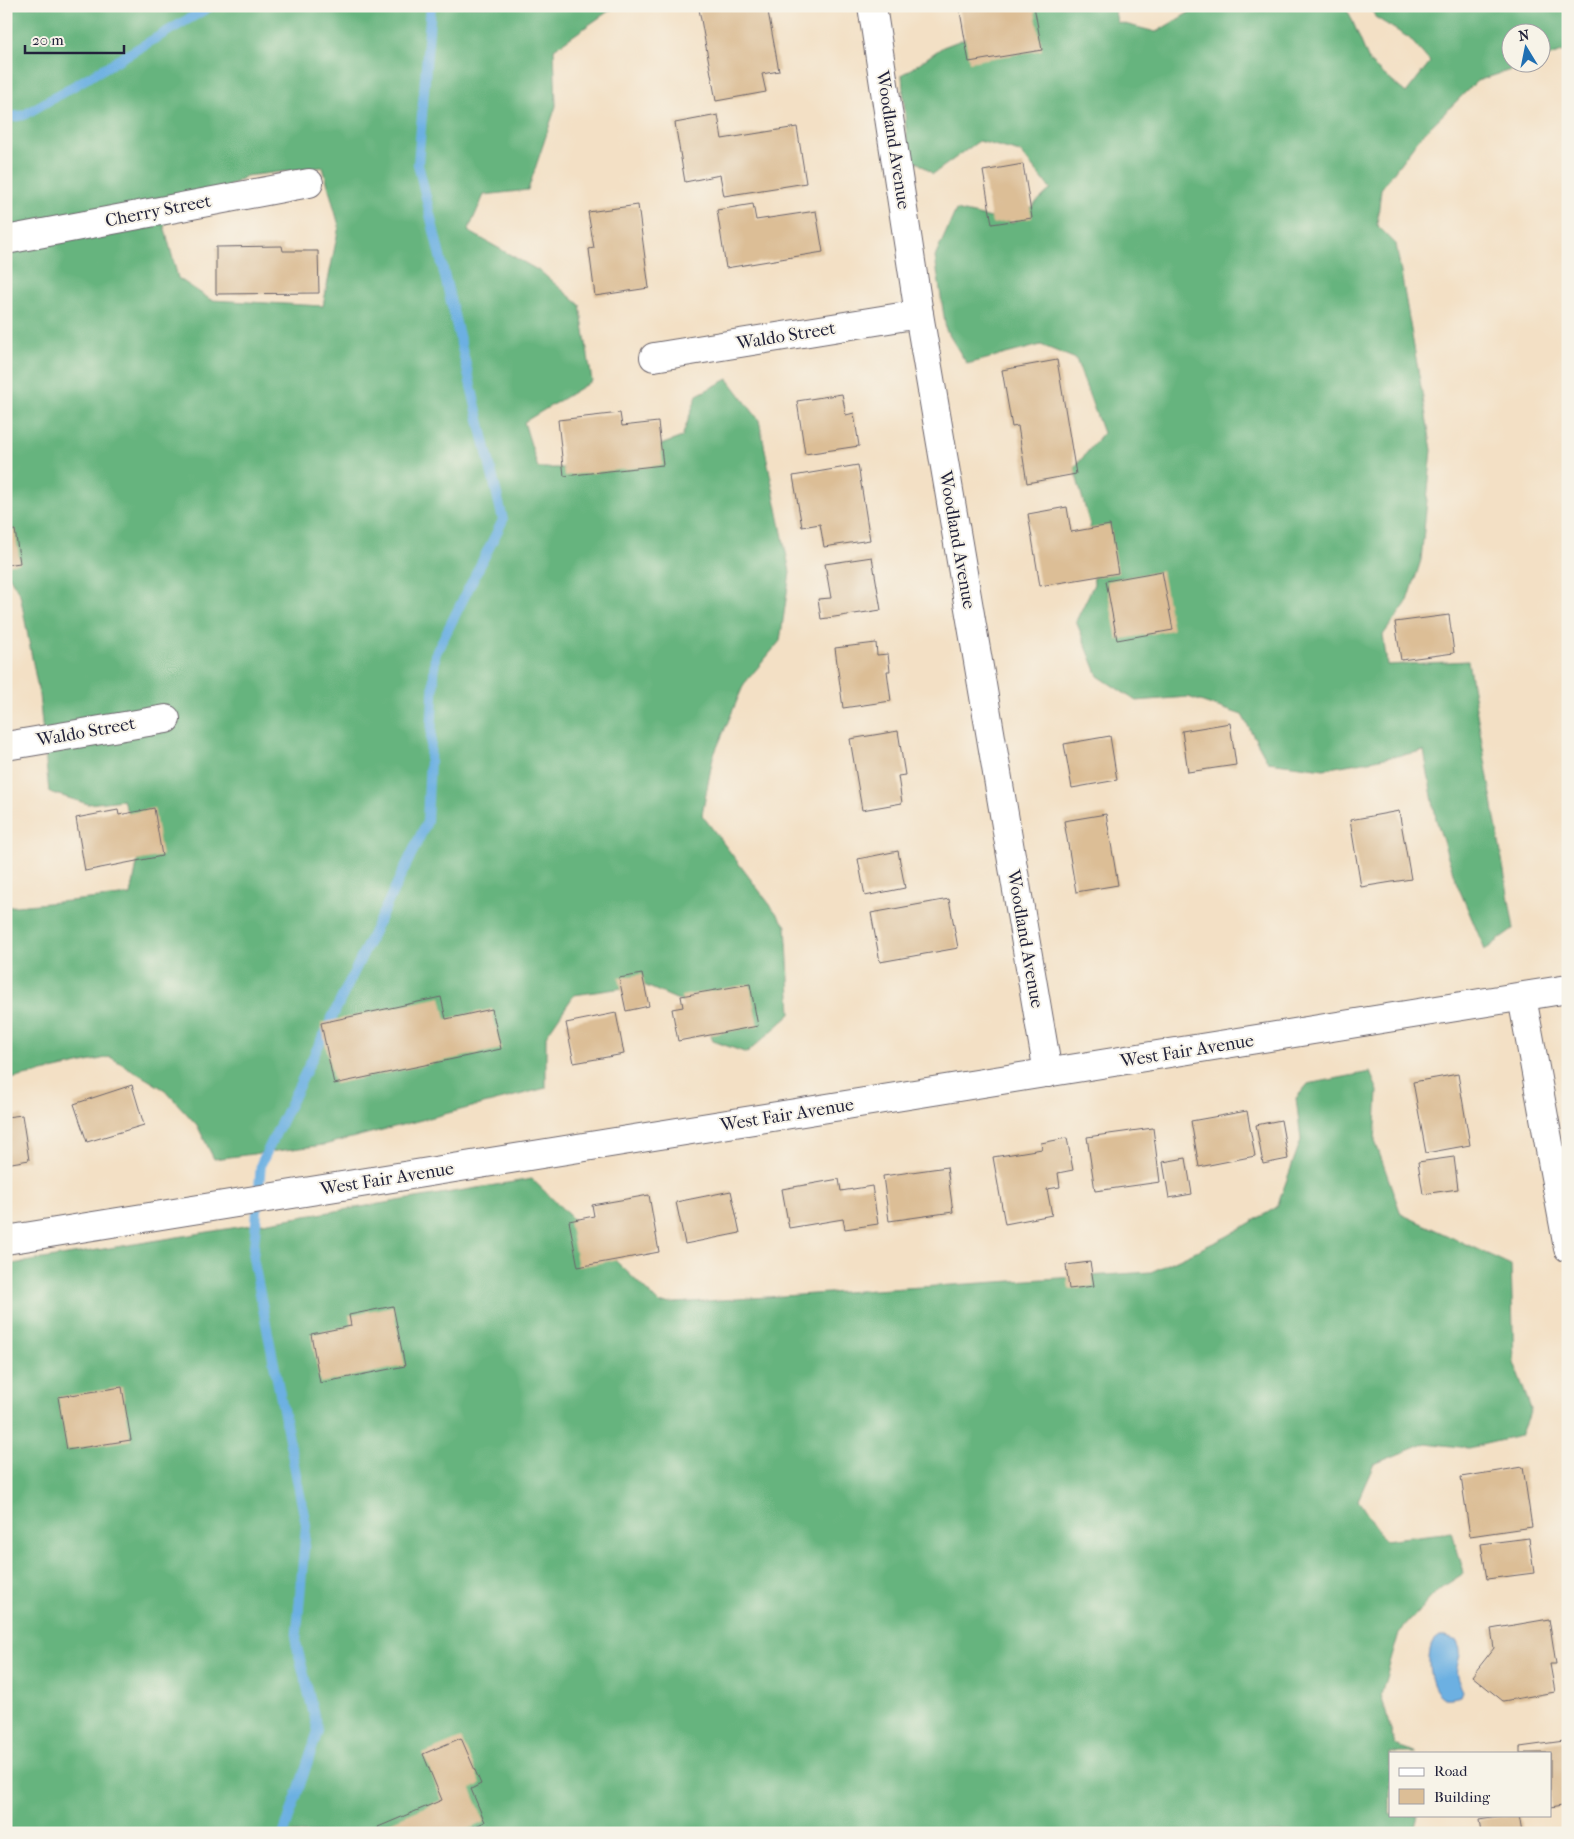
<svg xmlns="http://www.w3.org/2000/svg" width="1574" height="1839" viewBox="0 0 1574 1839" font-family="'IM FELL French Canon',serif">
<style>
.forest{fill:#66b47e;stroke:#446b5c;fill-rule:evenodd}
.water{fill:#6cb0e2;stroke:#47698e}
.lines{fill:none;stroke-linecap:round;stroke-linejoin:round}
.stream{stroke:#6cb0e2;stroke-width:10}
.building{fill:#dcbe96}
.minor-casing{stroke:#6b646b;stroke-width:30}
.minor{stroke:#fff;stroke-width:28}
.labels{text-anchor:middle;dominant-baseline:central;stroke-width:4;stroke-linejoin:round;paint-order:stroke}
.street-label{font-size:18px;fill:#22223b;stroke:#f7f3e8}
</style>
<rect width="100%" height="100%" fill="#f7f3e8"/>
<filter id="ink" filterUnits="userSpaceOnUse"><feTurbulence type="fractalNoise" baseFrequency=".02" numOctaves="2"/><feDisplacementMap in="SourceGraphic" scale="10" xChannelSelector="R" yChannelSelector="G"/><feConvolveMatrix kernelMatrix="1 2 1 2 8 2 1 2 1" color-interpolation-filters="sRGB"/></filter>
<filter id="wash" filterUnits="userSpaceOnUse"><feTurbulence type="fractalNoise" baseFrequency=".0096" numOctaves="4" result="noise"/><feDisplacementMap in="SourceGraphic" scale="20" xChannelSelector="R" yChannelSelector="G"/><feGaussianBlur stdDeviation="1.12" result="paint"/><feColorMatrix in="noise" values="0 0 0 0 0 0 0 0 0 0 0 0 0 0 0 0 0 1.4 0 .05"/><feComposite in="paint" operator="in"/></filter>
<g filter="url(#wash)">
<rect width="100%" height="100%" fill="#f3e0c5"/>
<!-- forest -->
<g class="forest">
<path d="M6,6H616L554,49L556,106L528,190L484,195L468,231L541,272L580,305L592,381L524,422L538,468H599L682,437L697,395L728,379L759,420L790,572L780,641L744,684L713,757L702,815L786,926L791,1014L747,1053L713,1041L699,1009L644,985L574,995L546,1036V1088L324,1145L214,1159L197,1125L165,1090L110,1057L6,1080V907L131,895L140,848L123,800L88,804L49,792L39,695L20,594L6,571ZM323,167L339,226L323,306L211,300L178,278L164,225L246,176Z"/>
<polygon points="1019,6 1114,6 1117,22 1156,32 1190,12 1195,6 1344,6 1350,15 1370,63 1406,93 1430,62 1409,38 1375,17 1371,6 1568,6 1568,50 1542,59 1542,32 1512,32 1512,62 1532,63 1477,81 1420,137 1381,189 1377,225 1396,244 1432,450 1421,560 1408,601 1383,635 1387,665 1468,661 1514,929 1485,950 1455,879 1436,819 1424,751 1324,769 1268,762 1242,715 1188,697 1136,701 1098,676 1076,621 1094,584 1090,525 1074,468 1103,433 1076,359 1041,345 967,364 946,330 935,257 956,210 1013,223 1051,189 1020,152 979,141 933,174 908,155 902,75 943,47 1019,18"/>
<polygon points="1370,1072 1378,1091 1375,1141 1401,1214 1511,1265 1514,1363 1531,1409 1520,1436 1468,1448 1426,1443 1374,1464 1358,1500 1384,1540 1452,1532 1464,1573 1438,1590 1399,1633 1381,1695 1395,1745 1417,1753 1390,1753 1390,1815 1418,1815 1413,1833 6,1833 6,1265 532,1179 660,1304 1151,1272 1226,1237 1277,1207 1301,1140 1296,1098 1308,1084"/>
</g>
<!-- water -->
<path class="water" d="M1439,1637H1446L1457,1641C1463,1655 1459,1655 1457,1668C1455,1677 1460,1684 1463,1691L1461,1696C1456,1697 1450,1699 1445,1698C1429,1693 1425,1654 1433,1642C1434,1640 1438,1638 1439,1637Z"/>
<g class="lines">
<!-- stream -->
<g class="stream">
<polyline points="6,118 24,115 211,6"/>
<polyline points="284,1833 318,1731 296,1643 306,1525 253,1258 261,1164 427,822 435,655 503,520 418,164 431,6"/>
</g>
</g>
<g id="blocks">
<!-- building -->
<g class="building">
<polygon points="712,6 767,6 779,71 762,74 766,92 716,101 699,9"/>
<polygon points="959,6 1034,6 1042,50 969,62"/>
<polygon points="718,115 722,139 797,127 806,183 724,196 720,175 685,182 675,123"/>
<polygon points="1023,164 1032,218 992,224 983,171"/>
<polygon points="753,204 756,220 816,211 823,252 726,268 717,210"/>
<polygon points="638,205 649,288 595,296 589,249 594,248 588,212"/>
<polygon points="282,246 283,251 318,251 319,293 216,294 216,247"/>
<polygon points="1057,360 1076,474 1027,483 1018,426 1012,427 1002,370"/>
<polygon points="842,394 846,415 854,413 859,446 805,454 797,401"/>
<polygon points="620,413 622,426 658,422 663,465 564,476 558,420"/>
<polygon points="858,465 870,540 824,547 820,524 802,527 793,476"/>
<polygon points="1067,507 1071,532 1110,525 1118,573 1040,586 1028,514"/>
<polygon points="15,530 20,563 6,565 6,531"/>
<polygon points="872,557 881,610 821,619 818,599 831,598 825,564"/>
<polygon points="1162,571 1173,630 1117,640 1106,581"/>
<polygon points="1449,615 1454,653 1401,660 1395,622"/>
<polygon points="876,643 877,655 888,654 890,671 887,671 891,701 843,708 835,648"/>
<polygon points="1230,723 1236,765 1188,772 1182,731"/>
<polygon points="898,731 905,775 898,776 902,803 862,810 850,739"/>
<polygon points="1110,736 1117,780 1072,788 1064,744"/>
<polygon points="154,808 162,856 85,871 76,818 118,810 119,815"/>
<polygon points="1399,811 1411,879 1361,887 1350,820"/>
<polygon points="1106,814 1118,885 1076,892 1064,821"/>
<polygon points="898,851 905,888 865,896 858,859"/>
<polygon points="949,899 958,948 880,962 871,913"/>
<polygon points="642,974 649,1006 626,1011 619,978"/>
<polygon points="750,984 758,1026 678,1041 672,1009 683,1007 681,996"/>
<polygon points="441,997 446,1019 492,1009 501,1049 334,1084 321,1023"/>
<polygon points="616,1013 624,1054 574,1063 566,1023"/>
<polygon points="1458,1074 1470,1145 1426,1153 1413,1082"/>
<polygon points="132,1085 144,1125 87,1142 74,1104"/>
<polygon points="1247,1111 1255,1156 1199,1167 1191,1121"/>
<polygon points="22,1115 29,1160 6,1164 6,1117"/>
<polygon points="1281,1120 1288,1159 1263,1164 1256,1125"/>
<polygon points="1153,1128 1160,1182 1095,1191 1087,1137"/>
<polygon points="1067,1138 1073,1170 1058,1173 1060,1187 1047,1189 1052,1215 1005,1224 993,1157 1042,1149 1041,1143"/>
<polygon points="1454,1157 1458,1189 1423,1194 1418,1162"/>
<polygon points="1186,1158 1192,1194 1169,1198 1163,1162"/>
<polygon points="947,1167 953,1212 889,1221 883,1176"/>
<polygon points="839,1179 841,1191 872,1186 878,1224 845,1229 843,1219 789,1228 782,1189"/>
<polygon points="731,1191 740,1233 685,1244 676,1202"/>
<polygon points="649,1195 659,1252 578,1267 569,1221 594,1216 592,1205"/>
<polygon points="1090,1262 1094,1286 1069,1289 1066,1265"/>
<polygon points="393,1306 405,1366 320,1383 311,1334 351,1326 349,1315"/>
<polygon points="122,1387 131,1440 67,1450 58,1397"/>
<polygon points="1523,1467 1532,1527 1470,1536 1461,1477"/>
<polygon points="1529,1538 1534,1573 1487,1579 1481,1544"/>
<polygon points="1549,1619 1556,1664 1550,1664 1555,1692 1503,1701 1472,1676 1494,1648 1491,1629"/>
<polygon points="461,1738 481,1784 471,1789 485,1822 459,1833 381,1833 378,1827 442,1800 423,1754"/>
<polygon points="1564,1741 1568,1767 1568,1805 1550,1808 1550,1753 1520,1753 1520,1747"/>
<polygon points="1510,1815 1519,1815 1522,1833 1481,1833 1479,1820"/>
</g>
</g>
</g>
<g filter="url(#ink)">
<use href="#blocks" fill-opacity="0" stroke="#6b646b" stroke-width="1"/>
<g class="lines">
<!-- minor casing -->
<g class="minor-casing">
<g id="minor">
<polyline points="872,6 919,314 1048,1073"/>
<polyline points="6,240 309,183"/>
<polyline points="654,357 919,314"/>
<polyline points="6,746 166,719"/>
<polyline points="1522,997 1568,1248"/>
<polyline points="6,1240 1568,989"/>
</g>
</g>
<!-- minor -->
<use href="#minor" class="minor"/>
</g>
</g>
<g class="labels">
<!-- street labels -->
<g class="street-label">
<text transform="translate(893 140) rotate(81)">Woodland Avenue</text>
<text transform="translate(158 211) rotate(-11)">Cherry Street</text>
<text transform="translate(786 336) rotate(-9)">Waldo Street</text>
<text transform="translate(957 540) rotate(80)">Woodland Avenue</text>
<text transform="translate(86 732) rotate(-10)">Waldo Street</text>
<text transform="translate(1025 939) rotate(80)">Woodland Avenue</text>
<text transform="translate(1187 1051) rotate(-9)">West Fair Avenue</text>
<text transform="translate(787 1115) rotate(-9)">West Fair Avenue</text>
<text transform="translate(387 1179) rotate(-9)">West Fair Avenue</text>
</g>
</g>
<!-- margin -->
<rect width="1574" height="1839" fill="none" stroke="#f7f3e8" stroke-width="25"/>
<!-- legend -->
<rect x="1389" y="1752" width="162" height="65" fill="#f7f3e8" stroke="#a29fa3"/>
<rect x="1399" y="1768" width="25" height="8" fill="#ffffff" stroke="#a29fa3"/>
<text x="1434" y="1776" font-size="15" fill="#22223b">Road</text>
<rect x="1399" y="1789" width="25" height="15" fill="#dcbe96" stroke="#a29fa3"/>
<text x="1434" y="1802" font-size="15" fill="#22223b">Building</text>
<!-- north arrow -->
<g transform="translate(1526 48) rotate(350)"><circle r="24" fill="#f7f3e8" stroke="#a29fa3"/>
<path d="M0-4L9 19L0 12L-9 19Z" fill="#1f6fb2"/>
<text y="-8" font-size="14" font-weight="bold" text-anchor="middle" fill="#22223b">N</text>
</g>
<!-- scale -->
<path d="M25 45v8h99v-8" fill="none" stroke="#22223b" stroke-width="2.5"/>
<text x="32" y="45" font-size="15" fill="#22223b" stroke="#f7f3e8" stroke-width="4" paint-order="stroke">20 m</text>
</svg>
